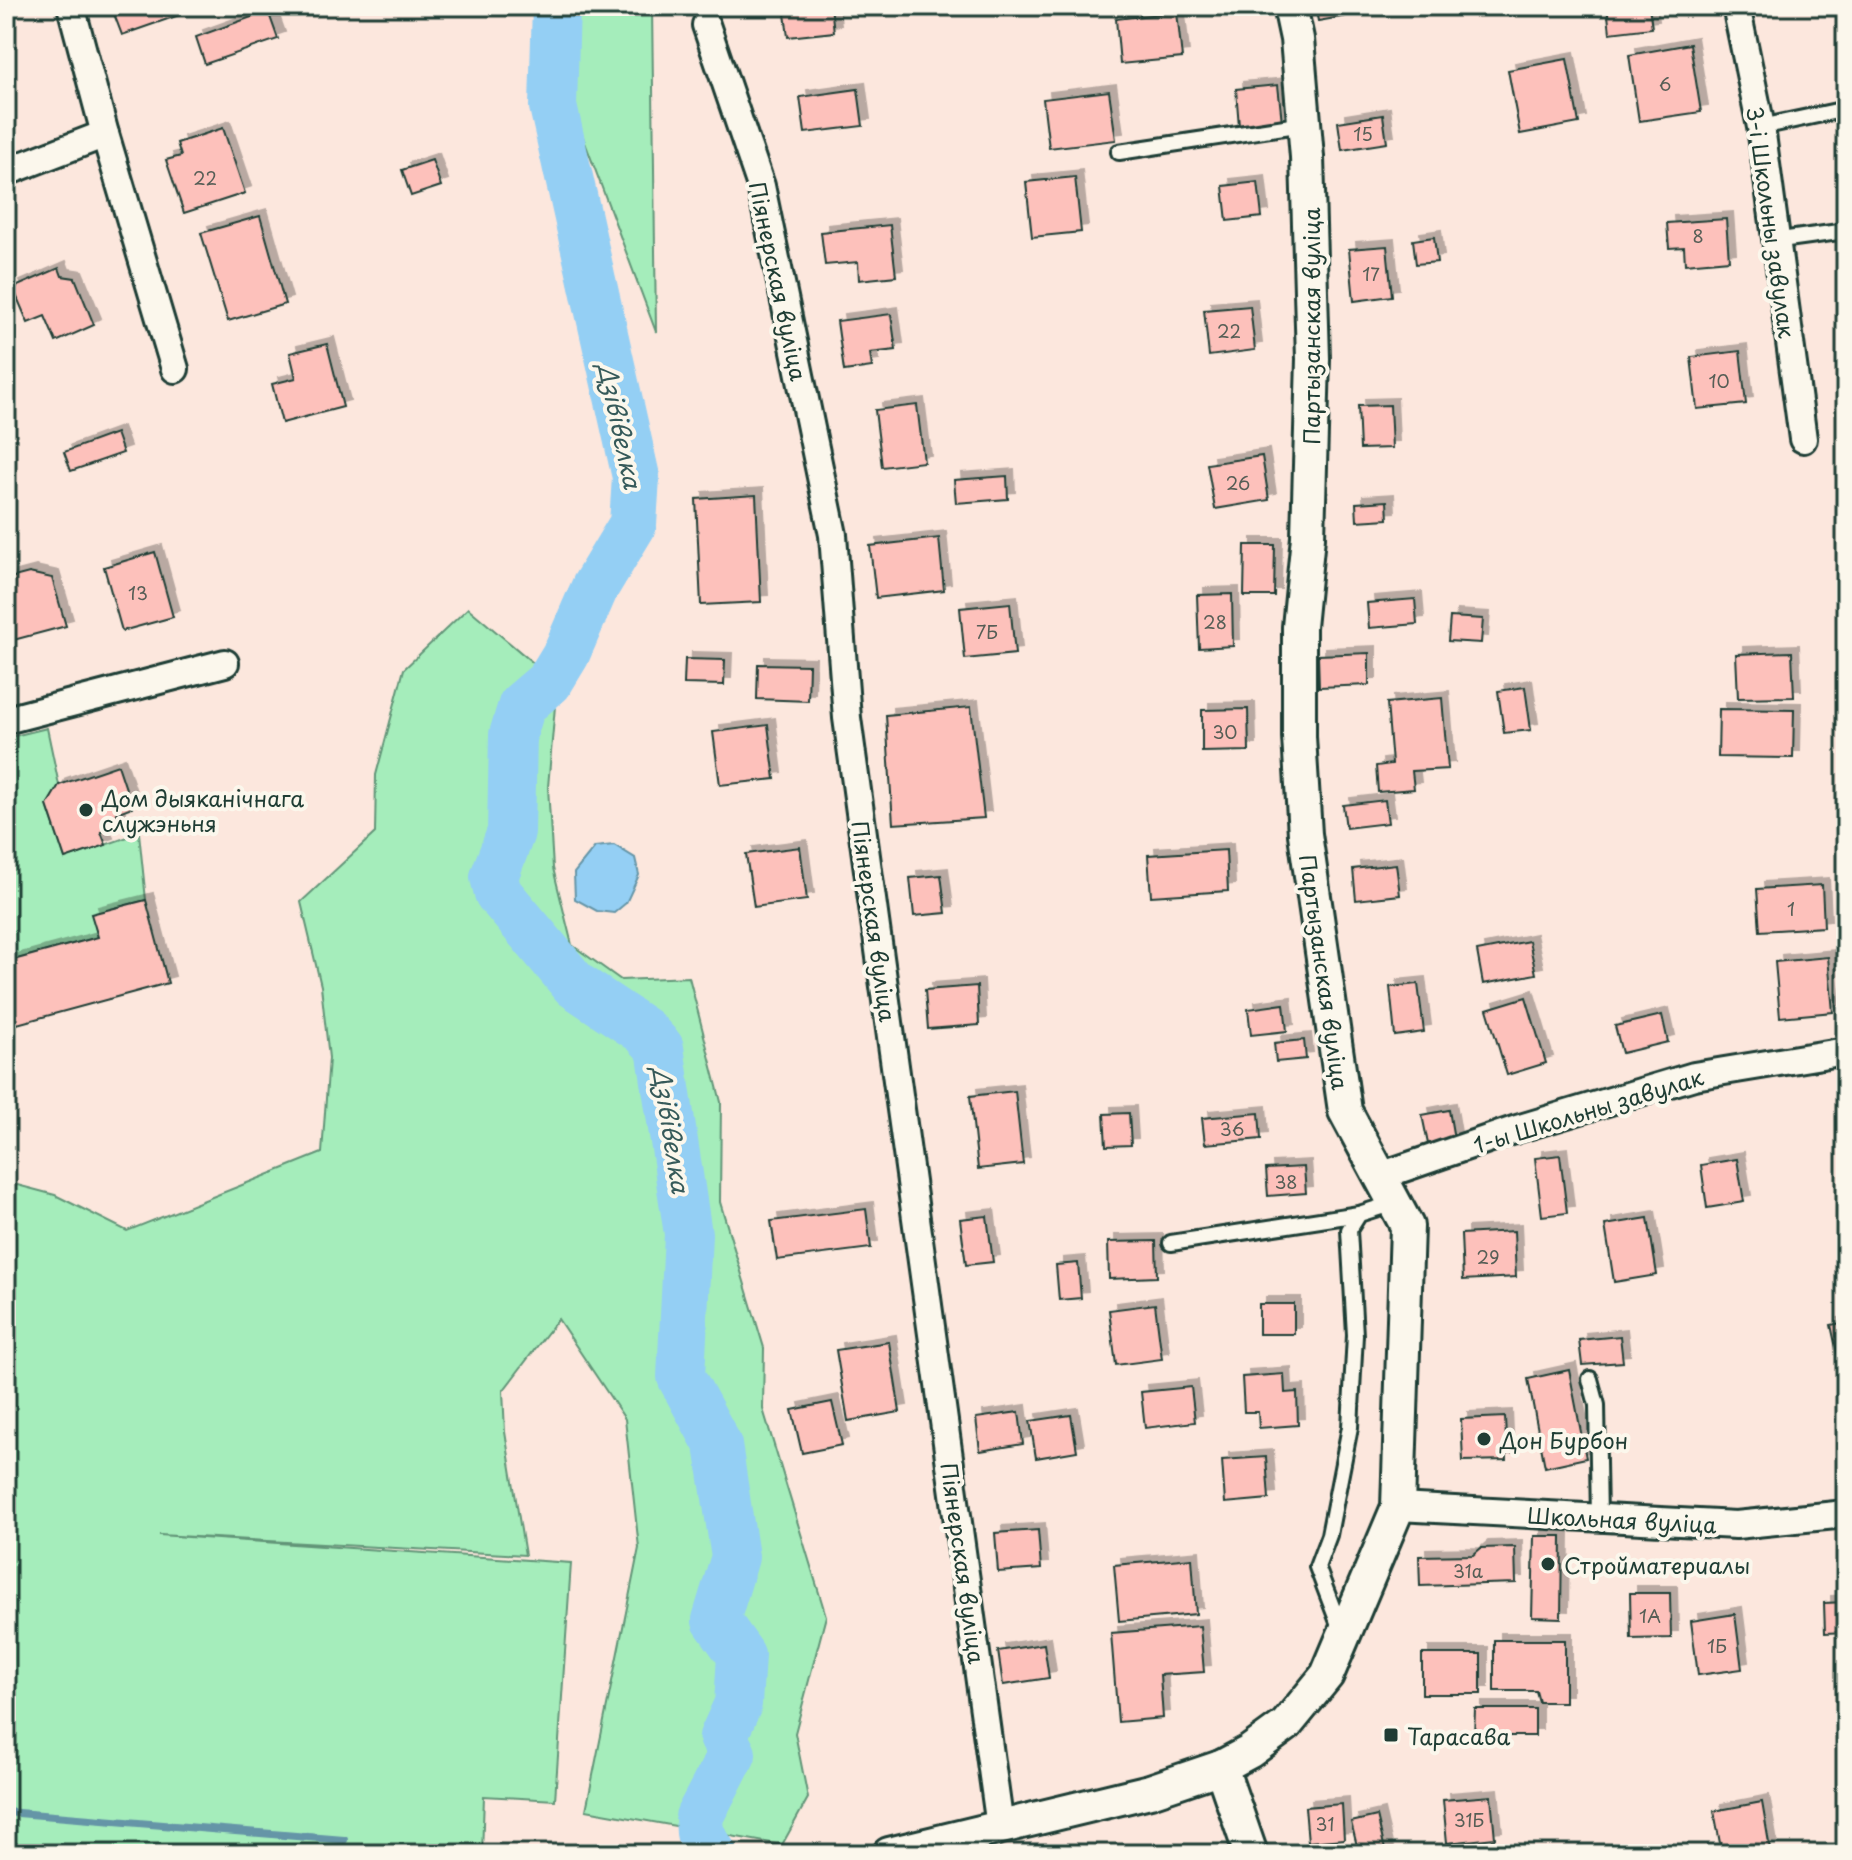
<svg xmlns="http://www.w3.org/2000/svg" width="1852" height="1860" viewBox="0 0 1852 1860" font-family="'Playpen Sans',sans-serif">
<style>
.green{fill:#a5edbb;stroke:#629578;stroke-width:2}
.water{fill:#94cff4;stroke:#6595a7;stroke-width:2}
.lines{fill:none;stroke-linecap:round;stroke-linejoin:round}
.stream{stroke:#6595a7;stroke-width:8}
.river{stroke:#94cff4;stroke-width:48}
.building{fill:#fdc1bb;stroke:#1f3d34;stroke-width:2;filter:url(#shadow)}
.service-casing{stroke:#1f3d34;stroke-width:20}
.minor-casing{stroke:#1f3d34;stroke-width:32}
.tertiary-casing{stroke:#1f3d34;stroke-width:38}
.service{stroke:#fbf7ec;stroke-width:14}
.minor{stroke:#fbf7ec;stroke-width:26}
.tertiary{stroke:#fbf7ec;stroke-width:32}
.poi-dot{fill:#1f3d34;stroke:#fbf7ec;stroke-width:3}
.labels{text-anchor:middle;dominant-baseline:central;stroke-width:8;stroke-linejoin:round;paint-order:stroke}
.number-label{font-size:18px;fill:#565e56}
.street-label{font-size:22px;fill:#1f3d34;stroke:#fbf7ec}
.poi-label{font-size:22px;fill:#1f3d34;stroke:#fbf7ec;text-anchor:start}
.water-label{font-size:24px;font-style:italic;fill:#365a5a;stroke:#fbf7ec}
</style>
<defs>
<filter id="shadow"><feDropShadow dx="7" dy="-7" stdDeviation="0" flood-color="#0004"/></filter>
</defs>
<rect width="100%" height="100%" fill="#fce7dd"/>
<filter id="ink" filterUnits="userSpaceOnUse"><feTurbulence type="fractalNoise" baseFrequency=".0125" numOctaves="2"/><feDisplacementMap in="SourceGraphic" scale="16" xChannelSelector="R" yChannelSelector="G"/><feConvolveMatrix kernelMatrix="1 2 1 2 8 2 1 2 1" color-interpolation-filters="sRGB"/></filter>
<g filter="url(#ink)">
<!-- green -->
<g class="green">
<polygon points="534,6 652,6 656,332"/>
<polygon points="468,608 557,683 548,787 553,868 572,945 621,980 689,977 721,1102 720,1202 764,1348 763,1409 826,1616 795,1733 808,1798 782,1845 586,1810 639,1548 625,1419 558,1319 503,1391 505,1432 525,1555 159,1535 571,1563 555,1800 484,1796 482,1854 6,1854 6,1182 55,1195 127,1231 322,1153 329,1058 321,986 301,902 375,833 376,775 404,669"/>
<polygon points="47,728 59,785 47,805 65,859 139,833 146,900 92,914 98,937 6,962 6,738"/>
</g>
<!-- water -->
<g class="water">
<path d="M641,443L652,451C657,475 653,509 633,524L621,520C621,491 622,466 641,443Z"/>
<polygon points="614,845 635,858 639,875 626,903 614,913 597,911 575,899 574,873 595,847"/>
</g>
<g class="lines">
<!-- stream -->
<polyline class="stream" points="6,1812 344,1840"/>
<!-- river -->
<polyline class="river" points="556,6 553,106 636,477 633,524 595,587 566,654 549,682 522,705 513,735 511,832 494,877 498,893 575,985 644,1031 660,1048 688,1234 681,1377 718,1445 735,1557 716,1620 741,1655 738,1704 723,1737 732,1754 699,1817 700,1833 713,1854"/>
</g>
<!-- building -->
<g class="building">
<polygon points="111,6 205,6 122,35"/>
<polygon points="784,6 831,6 834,32 788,37"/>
<polygon points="1315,6 1363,6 1364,13 1318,21"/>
<polygon points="1607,6 1649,6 1652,28 1610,33"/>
<polygon points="268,11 278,39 205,64 196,37"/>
<polygon points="1177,12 1182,58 1120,64 1116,19"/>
<polygon points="1690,44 1701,112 1639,121 1629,55"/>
<polygon points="1567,59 1579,123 1520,134 1508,70"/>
<polygon points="1278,85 1282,122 1239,126 1236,89"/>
<polygon points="858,89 863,126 805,133 800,97"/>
<polygon points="1109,91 1116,140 1049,148 1043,99"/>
<polygon points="1383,115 1387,143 1342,150 1338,122"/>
<polygon points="223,128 245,193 184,213 166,160 181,156 177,143"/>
<polygon points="432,160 441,186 411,196 402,170"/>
<polygon points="1075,177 1081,232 1032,237 1026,182"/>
<polygon points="1258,182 1262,217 1227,221 1223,186"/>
<polygon points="260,216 285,304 228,321 201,233"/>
<polygon points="1726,219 1729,260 1685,264 1684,247 1669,248 1667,223"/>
<polygon points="890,225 896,276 859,280 858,262 825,265 821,232"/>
<polygon points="1434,237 1437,262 1416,264 1413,240"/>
<polygon points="1387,246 1392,296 1354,301 1349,249"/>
<polygon points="59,268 62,276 75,278 94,325 56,342 45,316 28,323 13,288"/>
<polygon points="1250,306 1255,350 1209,356 1204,310"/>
<polygon points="891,314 896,350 870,353 872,367 844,371 837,321"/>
<polygon points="327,344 343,407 282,423 272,384 296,378 290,353"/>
<polygon points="1740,351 1746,404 1697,409 1691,357"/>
<polygon points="917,405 924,462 882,467 875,410"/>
<polygon points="1390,405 1392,448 1360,449 1358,406"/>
<polygon points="116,433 123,453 71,471 64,452"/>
<polygon points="1262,456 1269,500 1215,509 1207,464"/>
<polygon points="1007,476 1008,499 956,503 954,480"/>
<polygon points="756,495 761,602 701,605 696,499"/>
<polygon points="1387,501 1388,519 1357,521 1356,503"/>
<polygon points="939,538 944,590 876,598 870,546"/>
<polygon points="1245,545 1275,545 1274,596 1244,596"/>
<polygon points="155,552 173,617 122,631 104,567"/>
<polygon points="29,573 52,578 66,626 6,642 6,592 10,578"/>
<polygon points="1232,594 1233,646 1199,648 1197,595"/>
<polygon points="1415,599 1417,624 1369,628 1367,603"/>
<polygon points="1010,603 1015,654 965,659 960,608"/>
<polygon points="1450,617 1483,619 1481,643 1448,641"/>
<polygon points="1792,652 1794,697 1738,698 1736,654"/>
<polygon points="1369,653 1369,685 1319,687 1318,655"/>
<polygon points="685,659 725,660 724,685 684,684"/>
<polygon points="758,664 809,665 808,701 757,699"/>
<polygon points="1525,687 1531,730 1504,733 1498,691"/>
<polygon points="1442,698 1448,769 1412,771 1414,789 1378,792 1376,766 1392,764 1387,703"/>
<polygon points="971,707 984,818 893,824 886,715"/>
<polygon points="1248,709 1249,751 1202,752 1202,710"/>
<polygon points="1719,709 1794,710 1793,758 1718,757"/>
<polygon points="768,725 775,779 720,785 713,732"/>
<polygon points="118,765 132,807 116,813 120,825 101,832 106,845 65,859 47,805 59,785"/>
<polygon points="1385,800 1388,823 1346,828 1343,805"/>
<polygon points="800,847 807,900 754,907 746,854"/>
<polygon points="1226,850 1228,891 1151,896 1148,855"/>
<polygon points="1396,864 1400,895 1356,900 1353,869"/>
<polygon points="941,875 946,913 914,916 910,878"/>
<polygon points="1822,885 1824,927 1760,931 1757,889"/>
<polygon points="146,900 168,983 6,1027 6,962 98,937 91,914"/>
<polygon points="1529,941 1536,974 1483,984 1477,951"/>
<polygon points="1828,957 1833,1012 1780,1017 1775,962"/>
<polygon points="1418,984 1424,1032 1395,1036 1390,987"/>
<polygon points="977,986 979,1025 928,1029 925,990"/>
<polygon points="1526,997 1546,1063 1507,1075 1487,1009"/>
<polygon points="1284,1004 1287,1031 1251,1035 1248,1009"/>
<polygon points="1662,1015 1668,1042 1622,1053 1615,1026"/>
<polygon points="1304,1040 1306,1059 1276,1062 1274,1043"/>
<polygon points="1015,1091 1023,1164 978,1169 970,1096"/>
<polygon points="1449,1110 1454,1139 1428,1144 1422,1115"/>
<polygon points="1129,1113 1131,1145 1106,1146 1104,1114"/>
<polygon points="1259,1113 1261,1139 1205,1144 1202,1118"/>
<polygon points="1560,1155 1567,1213 1542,1216 1535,1158"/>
<polygon points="1737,1159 1744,1202 1707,1208 1701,1165"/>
<polygon points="1304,1167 1306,1193 1268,1196 1266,1169"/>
<polygon points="866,1209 871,1248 777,1260 771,1221"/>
<polygon points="987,1216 993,1262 966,1265 960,1219"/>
<polygon points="1648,1218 1657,1275 1614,1282 1605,1225"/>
<polygon points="1514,1231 1516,1277 1463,1280 1461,1234"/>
<polygon points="1156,1241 1157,1277 1109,1279 1108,1242"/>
<polygon points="1078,1263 1081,1298 1059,1300 1056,1265"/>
<polygon points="1155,1304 1162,1359 1116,1365 1109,1310"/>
<rect x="1259" y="1304" width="35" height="30"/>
<polygon points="1846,1322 1846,1355 1838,1357 1831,1325"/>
<polygon points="1620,1336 1623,1362 1582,1365 1579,1340"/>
<polygon points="889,1342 900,1412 848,1421 836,1350"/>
<polygon points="1569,1370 1586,1458 1545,1467 1528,1379"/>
<polygon points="1284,1374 1285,1393 1297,1392 1298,1425 1259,1428 1258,1412 1244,1412 1242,1377"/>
<polygon points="1191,1387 1195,1422 1145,1428 1141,1392"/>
<polygon points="832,1402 842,1445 802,1453 792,1410"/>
<polygon points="1019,1412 1023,1444 980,1451 976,1418"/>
<polygon points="1071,1415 1077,1451 1036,1458 1030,1421"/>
<polygon points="1505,1417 1507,1460 1463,1461 1461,1419"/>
<polygon points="1266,1457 1269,1499 1225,1503 1222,1460"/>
<polygon points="1038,1530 1041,1569 998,1572 995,1533"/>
<polygon points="1534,1536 1562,1536 1561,1618 1532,1617"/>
<polygon points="1515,1547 1516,1583 1420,1586 1419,1556 1473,1555 1481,1548"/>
<polygon points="1192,1558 1196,1614 1119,1621 1114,1565"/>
<polygon points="1845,1586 1846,1586 1846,1632 1825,1633 1824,1603 1846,1602"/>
<polygon points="1630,1593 1670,1593 1671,1638 1631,1639"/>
<polygon points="1735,1614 1742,1669 1698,1675 1691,1621"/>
<polygon points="1200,1626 1204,1672 1160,1675 1163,1718 1118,1722 1111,1633"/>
<polygon points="1494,1640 1565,1640 1565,1702 1539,1702 1536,1691 1494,1691"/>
<polygon points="1044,1644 1049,1678 1003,1685 998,1651"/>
<rect x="1422" y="1654" width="59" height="40"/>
<polygon points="1475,1709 1535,1709 1535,1736 1474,1736"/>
<polygon points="1491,1796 1495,1838 1447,1843 1443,1800"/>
<polygon points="1762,1802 1770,1849 1722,1854 1714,1811"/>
<polygon points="1342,1804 1344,1839 1308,1842 1305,1807"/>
<polygon points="1377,1816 1386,1854 1359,1854 1351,1822"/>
</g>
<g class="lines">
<!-- service casing -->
<g class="service-casing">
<g id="service">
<polyline points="1761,127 1846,109"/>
<polyline points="1119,152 1304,124"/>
<polyline points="1773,241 1846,231"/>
<polyline points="1171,1243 1359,1214"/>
<polyline points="1590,1379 1597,1405 1599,1518"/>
<polyline points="1341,1630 1317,1567 1329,1535 1350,1427 1355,1335 1349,1230 1359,1214 1397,1202"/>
</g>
</g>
<!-- minor casing -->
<g class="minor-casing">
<g id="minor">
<polyline points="71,6 105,134 175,369"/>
<polyline points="1736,6 1761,127 1803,439"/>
<polyline points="706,25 761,186 833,535 847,718 1000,1827"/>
<polyline points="6,172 105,134"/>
<polyline points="6,720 225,663"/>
<polyline points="1380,1176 1517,1129 1694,1076 1846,1051"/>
<polyline points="1398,1507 1736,1525 1846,1514"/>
</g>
</g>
<!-- tertiary casing -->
<g class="tertiary-casing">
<g id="tertiary">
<polyline points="1221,1767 1251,1854"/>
<polyline points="889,1854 1150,1791 1221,1767 1249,1752 1286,1725 1327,1675 1398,1507 1407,1226 1345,1111 1305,834 1299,737 1299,627 1308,537 1313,359 1307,157 1297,39 1290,6"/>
</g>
</g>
<!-- service -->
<use href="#service" class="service"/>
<!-- minor -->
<use href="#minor" class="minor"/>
<!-- tertiary -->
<use href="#tertiary" class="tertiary"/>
</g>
</g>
<!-- markers -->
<g class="poi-dot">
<circle cx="86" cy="810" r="8"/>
<circle cx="1484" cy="1439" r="8"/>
<circle cx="1548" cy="1564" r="8"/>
<rect x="1383" y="1727" width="16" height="16" rx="4"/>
</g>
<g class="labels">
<!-- number labels -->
<g class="number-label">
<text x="1665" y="83">6</text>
<text x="1363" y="133">15</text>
<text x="205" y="177">22</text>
<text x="1698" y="235">8</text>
<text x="1371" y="273">17</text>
<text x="1229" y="330">22</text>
<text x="1719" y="380">10</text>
<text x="1238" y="482">26</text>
<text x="138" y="592">13</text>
<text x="1215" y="621">28</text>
<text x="987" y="631">7Б</text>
<text x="1225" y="731">30</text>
<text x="1791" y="908">1</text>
<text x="1232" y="1128">36</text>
<text x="1286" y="1181">38</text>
<text x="1488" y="1256">29</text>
<text x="1468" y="1570">31а</text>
<text x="1650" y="1615">1А</text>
<text x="1717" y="1645">1Б</text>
<text x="1469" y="1819">31Б</text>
<text x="1325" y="1823">31</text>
</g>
<!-- street labels -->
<g class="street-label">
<text transform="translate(1772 222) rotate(82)">3-і Школьны завулак</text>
<text transform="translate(779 281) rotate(78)">Піянерская вуліца</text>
<text transform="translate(1310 326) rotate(-90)">Партызанская вуліца</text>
<text transform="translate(875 921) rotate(82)">Піянерская вуліца</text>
<text transform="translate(1325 972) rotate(82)">Партызанская вуліца</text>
<text transform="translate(1588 1110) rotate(-17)">1-ы Школьны завулак</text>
<text transform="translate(1622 1519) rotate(3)">Школьная вуліца</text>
<text transform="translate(964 1563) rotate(82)">Піянерская вуліца</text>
</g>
<!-- poi labels -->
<g class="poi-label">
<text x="102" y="797">Дом дыяканічнага<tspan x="102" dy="25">служэньня</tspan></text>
<text x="1500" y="1439">Дон Бурбон</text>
<text x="1564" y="1564">Стройматериалы</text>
<text x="1407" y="1735">Тарасава</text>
</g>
<!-- water labels -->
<g class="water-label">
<text transform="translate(621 426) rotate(78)">Дзівівелка</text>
<text transform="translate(672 1130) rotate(81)">Дзівівелка</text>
</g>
</g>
<!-- margin -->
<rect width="1852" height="1860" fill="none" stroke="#fbf7ec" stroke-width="32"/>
<rect x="16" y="16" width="1820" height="1828" fill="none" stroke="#1f3d34" stroke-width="3" filter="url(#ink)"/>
</svg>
